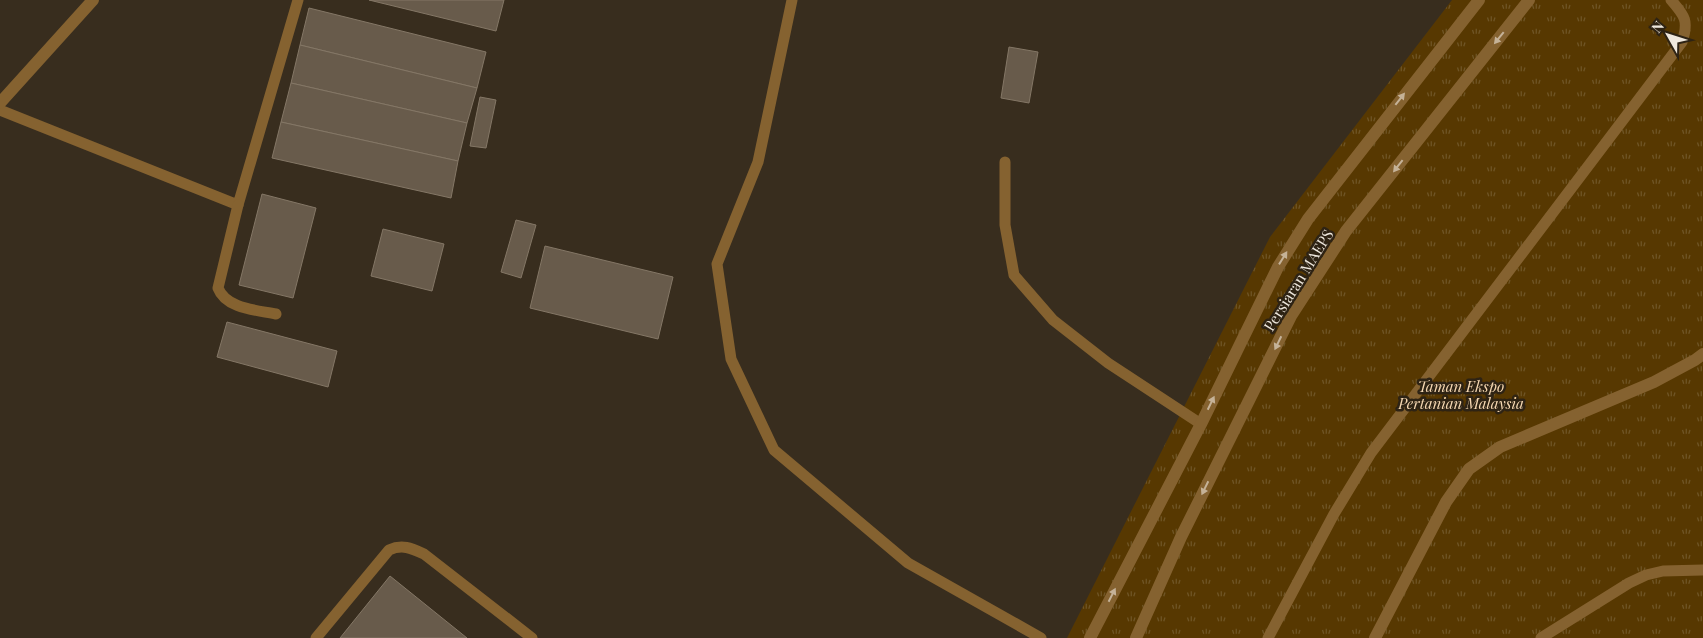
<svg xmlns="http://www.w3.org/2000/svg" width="1703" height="638" viewBox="0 0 1703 638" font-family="'Playfair Display',serif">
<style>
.grass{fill:url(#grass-tufts)}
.building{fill:#685b4b;stroke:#847766}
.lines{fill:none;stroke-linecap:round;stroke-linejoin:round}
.service{stroke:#856230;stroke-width:11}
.minor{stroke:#856230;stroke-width:12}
.tertiary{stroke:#856230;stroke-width:12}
.oneway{fill:#c5b298}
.labels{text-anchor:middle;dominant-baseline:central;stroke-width:5;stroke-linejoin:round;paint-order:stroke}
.street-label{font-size:15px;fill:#efe8de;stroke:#2e2314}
.park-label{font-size:15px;font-style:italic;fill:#f6d8b2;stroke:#2e2314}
</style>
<defs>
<pattern id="grass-tufts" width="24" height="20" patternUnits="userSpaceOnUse" patternTransform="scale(1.25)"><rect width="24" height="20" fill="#573801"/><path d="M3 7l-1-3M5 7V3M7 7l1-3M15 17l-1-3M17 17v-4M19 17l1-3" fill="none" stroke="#6f5526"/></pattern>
</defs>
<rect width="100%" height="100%" fill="#382d1e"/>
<!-- grass -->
<polygon class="grass" points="1452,0 1703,0 1703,638 1067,638 1270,237"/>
<!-- building -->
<g class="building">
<polygon points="369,0 504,0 496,31"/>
<polygon points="309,8 486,52 477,88 300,45"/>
<polygon points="300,45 477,88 467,123 291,83"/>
<polygon points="1009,47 1038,52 1029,103 1001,98"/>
<polygon points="291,83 467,123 458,161 281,122"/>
<polygon points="480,97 496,100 486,148 470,146"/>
<polygon points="281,122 458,161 451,198 272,158"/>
<polygon points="262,194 316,208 293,298 239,285"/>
<polygon points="516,220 536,225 521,278 501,272"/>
<polygon points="383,229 444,244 432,291 371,276"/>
<polygon points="545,246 673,277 658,339 530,308"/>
<polygon points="227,322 337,351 328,387 217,357"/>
<polygon points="390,576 467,638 340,638"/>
</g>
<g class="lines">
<!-- service -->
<g class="service">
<polyline points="792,0 758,162 717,264 731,359 774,450 908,563 1041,638"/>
<polyline points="0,110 238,205 298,0"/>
<polyline points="1005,162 1005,225 1014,275 1053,320 1108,363 1201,424"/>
<path d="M238,205L218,288C226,309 257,310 276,314"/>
<path d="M316,638L389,550C402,544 411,548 424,554L532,638"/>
<path d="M1268,638L1334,514L1371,453L1682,42C1689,21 1685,16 1671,0"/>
<polyline points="1541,638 1629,583 1646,575 1663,571 1703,570"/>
</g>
<!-- minor -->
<g class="minor">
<polyline points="0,103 93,0"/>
<polyline points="1375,638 1446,502 1469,469 1500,447 1654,382 1695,360 1703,354"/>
</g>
<!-- tertiary -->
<g class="tertiary">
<polyline points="1090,638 1201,424 1278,267 1308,219 1479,0"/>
<polyline points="1136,638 1181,537 1291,316 1346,231 1529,0"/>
</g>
</g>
<!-- one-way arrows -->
<defs><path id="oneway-solid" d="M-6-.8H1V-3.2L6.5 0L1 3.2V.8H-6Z" transform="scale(1.25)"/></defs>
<g class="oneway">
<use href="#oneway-solid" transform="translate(1499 38) rotate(129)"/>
<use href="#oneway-solid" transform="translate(1400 99) rotate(-52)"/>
<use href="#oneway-solid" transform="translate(1398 166) rotate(128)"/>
<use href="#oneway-solid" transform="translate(1283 258) rotate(-58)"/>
<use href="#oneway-solid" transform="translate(1278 343) rotate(116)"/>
<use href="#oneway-solid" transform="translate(1211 403) rotate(-64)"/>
<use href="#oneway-solid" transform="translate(1205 488) rotate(116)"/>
<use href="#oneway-solid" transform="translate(1112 595) rotate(-63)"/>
</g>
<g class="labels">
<!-- street labels -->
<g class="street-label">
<text transform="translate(1298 280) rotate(-58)">Persiaran MAEPS</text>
</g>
<!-- park labels -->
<g class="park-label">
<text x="1461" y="386">Taman Ekspo<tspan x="1461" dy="17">Pertanian Malaysia</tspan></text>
</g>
</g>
<!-- north arrow -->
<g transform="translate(1668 35) rotate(309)" stroke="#2e2314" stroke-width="4" paint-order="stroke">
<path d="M0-4L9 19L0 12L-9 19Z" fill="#efe8de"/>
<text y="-8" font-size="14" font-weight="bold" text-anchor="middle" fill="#efe8de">N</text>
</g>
</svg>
